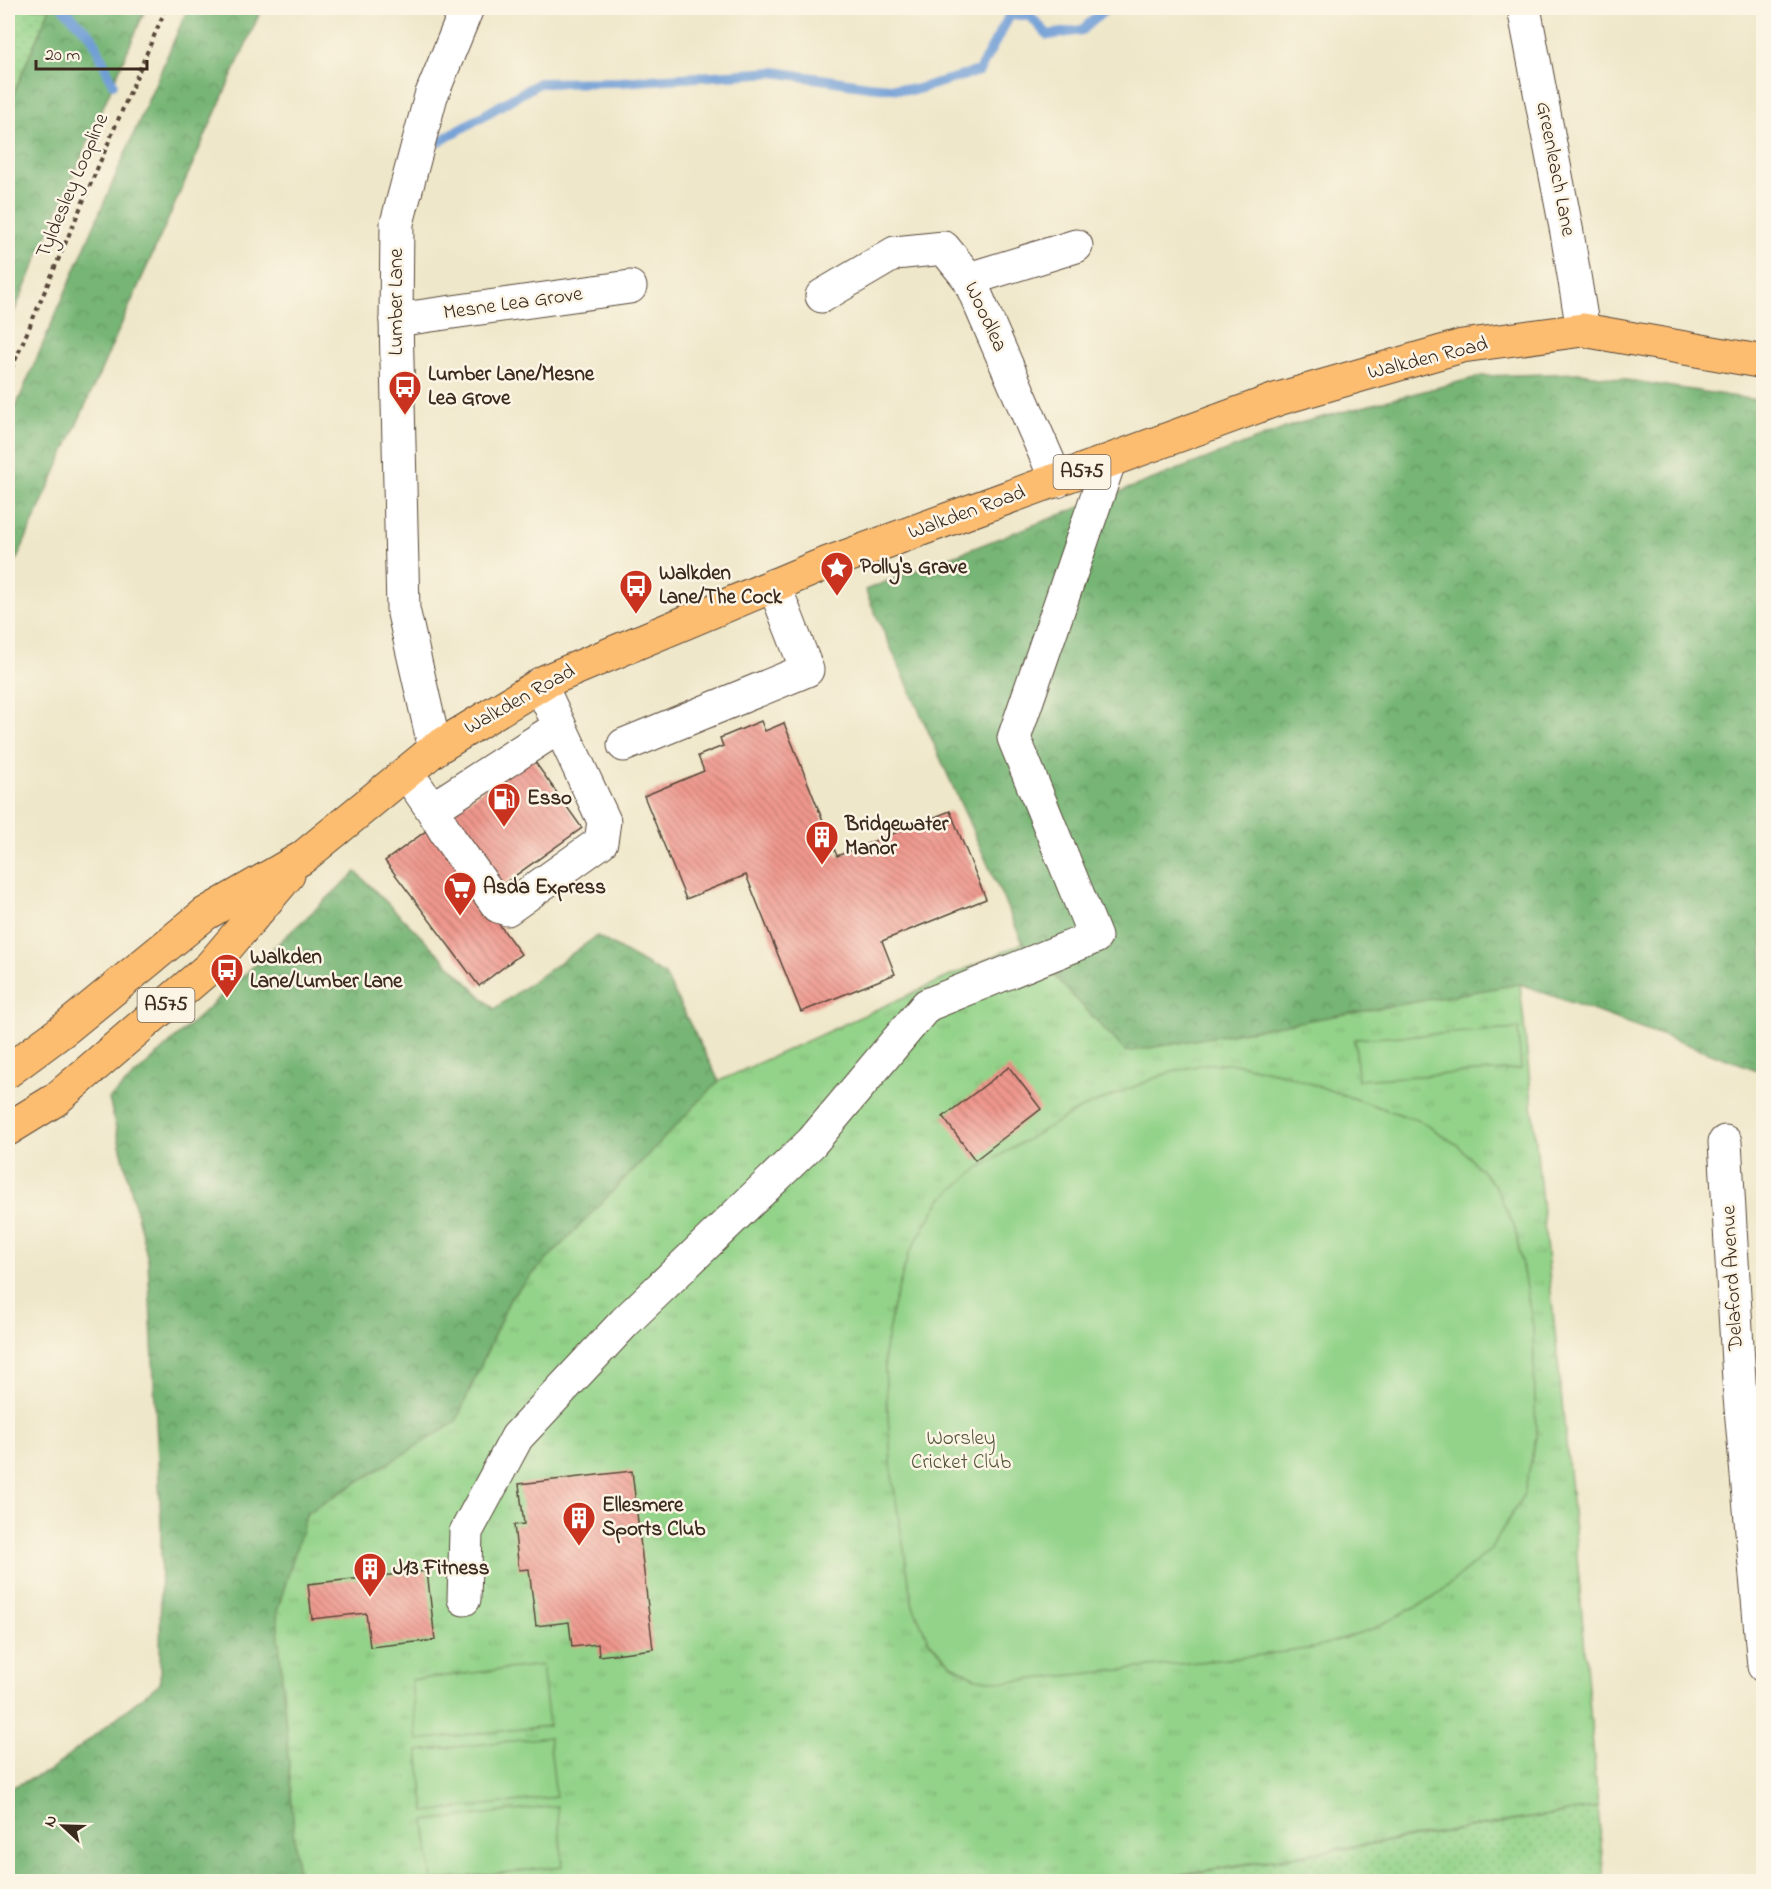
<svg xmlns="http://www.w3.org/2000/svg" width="1771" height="1889" viewBox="0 0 1771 1889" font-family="'Indie Flower',sans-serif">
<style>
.grass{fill:url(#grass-dots);stroke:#677e54;stroke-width:1.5}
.forest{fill:url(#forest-crowns);stroke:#58704a;stroke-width:1.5}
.park{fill:url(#park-tufts);stroke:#677e54;stroke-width:1.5}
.pitch{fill:#93d389;stroke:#677e54;stroke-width:1.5}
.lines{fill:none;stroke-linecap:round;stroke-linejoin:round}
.stream{stroke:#6d9cd6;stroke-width:10}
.building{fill:url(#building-back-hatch)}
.minor-casing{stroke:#564638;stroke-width:35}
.highway-casing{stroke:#564638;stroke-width:35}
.path{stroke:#564638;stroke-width:4;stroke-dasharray:4.5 4.5;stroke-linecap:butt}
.minor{stroke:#fff;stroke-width:33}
.highway{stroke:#fdbd6f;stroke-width:33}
.labels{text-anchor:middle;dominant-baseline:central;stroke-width:5;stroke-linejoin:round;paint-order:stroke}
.shield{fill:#fcf5e5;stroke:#75675a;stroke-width:1.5}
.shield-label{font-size:20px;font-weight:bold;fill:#3b2a1e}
.street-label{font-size:21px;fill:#3b2a1e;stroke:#fcf5e5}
.poi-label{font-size:21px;font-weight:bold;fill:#3b2a1e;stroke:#fcf5e5;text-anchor:start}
.park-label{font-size:21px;fill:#515439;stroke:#fcf5e5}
</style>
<defs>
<pattern id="grass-dots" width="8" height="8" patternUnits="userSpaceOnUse" patternTransform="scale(1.5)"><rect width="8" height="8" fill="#93d389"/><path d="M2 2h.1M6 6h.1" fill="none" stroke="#80b576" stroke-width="1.8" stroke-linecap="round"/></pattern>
<pattern id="forest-crowns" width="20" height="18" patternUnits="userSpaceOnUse" patternTransform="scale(1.5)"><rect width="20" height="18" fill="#76b575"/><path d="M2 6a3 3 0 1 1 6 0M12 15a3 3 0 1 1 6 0" fill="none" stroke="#62935f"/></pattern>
<pattern id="park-tufts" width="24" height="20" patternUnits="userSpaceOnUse" patternTransform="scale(1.5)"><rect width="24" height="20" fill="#93d389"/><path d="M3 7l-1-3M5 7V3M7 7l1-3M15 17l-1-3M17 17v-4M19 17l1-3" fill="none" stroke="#80b576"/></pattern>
<pattern id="building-back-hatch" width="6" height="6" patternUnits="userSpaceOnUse" patternTransform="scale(1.5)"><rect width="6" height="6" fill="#ef978d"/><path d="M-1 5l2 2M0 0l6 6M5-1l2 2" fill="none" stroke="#c37b73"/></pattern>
</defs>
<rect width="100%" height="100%" fill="#fcf5e5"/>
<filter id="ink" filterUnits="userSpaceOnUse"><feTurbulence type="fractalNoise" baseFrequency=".0167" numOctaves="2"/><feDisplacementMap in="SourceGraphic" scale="12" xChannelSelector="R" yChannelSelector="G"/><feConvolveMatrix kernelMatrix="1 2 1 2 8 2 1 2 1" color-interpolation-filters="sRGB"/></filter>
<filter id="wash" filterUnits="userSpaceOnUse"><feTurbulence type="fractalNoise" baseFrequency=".008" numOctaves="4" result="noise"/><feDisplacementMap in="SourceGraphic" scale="24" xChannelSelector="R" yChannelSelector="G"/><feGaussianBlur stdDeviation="1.35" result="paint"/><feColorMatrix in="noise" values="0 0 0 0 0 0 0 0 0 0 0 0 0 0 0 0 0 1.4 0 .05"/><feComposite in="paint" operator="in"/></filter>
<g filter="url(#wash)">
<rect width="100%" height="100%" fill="#efe7c9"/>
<!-- grass -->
<g class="grass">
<polygon points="8,8 50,8 8,107"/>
<polygon points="1598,1807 1604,1881 1139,1882"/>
</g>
<!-- forest -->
<g class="forest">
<polygon points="50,8 146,8 8,326 8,107"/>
<polygon points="188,8 262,8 8,579 8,425"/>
<polygon points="1581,373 1763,401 1763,1072 1520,984 1126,1052 1023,943 865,590 1296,424 1482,376"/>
<polygon points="356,872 494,1009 597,936 665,975 719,1081 511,1297 456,1422 307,1513 277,1612 298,1881 8,1882 8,1789 51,1770 160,1683 161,1522 148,1260 109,1099"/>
</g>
<!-- park -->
<polygon class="park" points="1023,943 1126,1052 1520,984 1575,1531 1598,1807 1139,1881 298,1881 277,1612 307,1513 456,1422 511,1297 719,1081"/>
<!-- pitch -->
<g class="pitch">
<polygon points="1518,1029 1521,1069 1358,1080 1355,1039"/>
<polygon points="1204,1064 1238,1064 1283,1074 1422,1122 1459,1146 1495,1186 1515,1228 1533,1326 1536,1437 1524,1494 1490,1550 1433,1598 1372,1629 1314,1648 1246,1657 1005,1682 976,1678 952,1665 928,1640 913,1606 892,1476 884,1355 893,1306 909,1253 941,1199 980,1167 1078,1110 1165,1074"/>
<polygon points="542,1665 549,1726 417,1740 411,1680"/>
<polygon points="549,1737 556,1797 425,1812 418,1751"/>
<polygon points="557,1806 563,1866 432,1881 425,1821"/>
</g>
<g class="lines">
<!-- stream -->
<g class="stream">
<polyline points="63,8 92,37 113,84"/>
<polyline points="8,9 10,8"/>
<polyline points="440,141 539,83 620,82 774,72 868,86 914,90 979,71 1010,15 1029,15 1048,35 1082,30 1107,8"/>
</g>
</g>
<g id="blocks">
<!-- building -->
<g class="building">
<polygon points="761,721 765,731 784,723 837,856 950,811 986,899 882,941 895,974 801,1012 746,875 686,899 644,796 704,771 698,756 723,746 720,738"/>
<polygon points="530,755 582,828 481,900 521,954 479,986 385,861"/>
<polygon points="1009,1067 1041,1109 975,1160 943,1117"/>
<polygon points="632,1471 653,1649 599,1656 598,1644 572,1647 569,1622 536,1626 529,1569 519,1570 514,1525 524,1524 519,1484"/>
<polygon points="427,1571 435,1640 370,1647 366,1613 312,1619 308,1584"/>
</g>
</g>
</g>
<g filter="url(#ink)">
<use href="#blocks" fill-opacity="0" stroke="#564638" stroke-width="1.5"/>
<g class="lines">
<!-- minor casing -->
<g class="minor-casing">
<g id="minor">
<polyline points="1524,8 1567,233 1583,330"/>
<polyline points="969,279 1076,246"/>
<polyline points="822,296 895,253 944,248 969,279 1057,481"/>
<polyline points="396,320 630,287"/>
<polyline points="624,745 807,670 774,585"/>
<polyline points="435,749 403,609 396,320 397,223 431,96 467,8"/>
<polyline points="407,773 432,809 559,727"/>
<polyline points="432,809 450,839 498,906 507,909 601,842 604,821 540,684"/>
<polyline points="1725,1142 1740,1397 1764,1666"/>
<polyline points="464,1599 466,1532 517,1437 625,1322 812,1142 927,1005 1095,937 1014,738 1109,462"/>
</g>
</g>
<!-- highway casing -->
<g class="highway-casing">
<g id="highway">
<polyline points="8,1071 66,1028 205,914 302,858 435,749 546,681 820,566 1278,399 1462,346 1583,330 1764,362"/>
<polyline points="8,1129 55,1100 210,967 288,875"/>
</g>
</g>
<!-- path -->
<polyline class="path" points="8,377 166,8"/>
<!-- minor -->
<use href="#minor" class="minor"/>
<!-- highway -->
<use href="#highway" class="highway"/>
</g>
</g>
<!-- icons -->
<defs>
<g id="bus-pin" transform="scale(1.725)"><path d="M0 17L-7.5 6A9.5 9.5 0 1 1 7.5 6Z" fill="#c8321e" stroke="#fcf5e5"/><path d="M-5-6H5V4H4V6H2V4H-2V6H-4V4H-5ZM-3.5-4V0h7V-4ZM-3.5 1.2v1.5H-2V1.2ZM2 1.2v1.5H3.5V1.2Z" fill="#fff"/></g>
<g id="sight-pin" transform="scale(1.725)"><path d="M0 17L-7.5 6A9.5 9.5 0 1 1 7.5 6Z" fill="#c8321e" stroke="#fcf5e5"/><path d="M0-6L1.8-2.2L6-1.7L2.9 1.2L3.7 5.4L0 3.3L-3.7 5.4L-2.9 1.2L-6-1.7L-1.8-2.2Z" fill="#fff"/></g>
<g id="fuel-pin" transform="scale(1.725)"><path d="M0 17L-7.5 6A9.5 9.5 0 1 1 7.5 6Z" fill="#c8321e" stroke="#fcf5e5"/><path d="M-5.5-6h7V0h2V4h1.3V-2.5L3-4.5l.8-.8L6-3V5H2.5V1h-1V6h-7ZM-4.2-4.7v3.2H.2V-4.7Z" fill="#fff"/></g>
<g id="building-pin" transform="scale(1.725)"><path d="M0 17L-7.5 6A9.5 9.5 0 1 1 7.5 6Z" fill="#c8321e" stroke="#fcf5e5"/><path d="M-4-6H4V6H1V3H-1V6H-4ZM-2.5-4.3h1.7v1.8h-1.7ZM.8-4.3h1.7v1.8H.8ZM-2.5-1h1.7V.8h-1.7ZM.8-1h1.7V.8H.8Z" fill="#fff"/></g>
<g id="supermarket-pin" transform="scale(1.725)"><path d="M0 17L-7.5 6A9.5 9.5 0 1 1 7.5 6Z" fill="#c8321e" stroke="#fcf5e5"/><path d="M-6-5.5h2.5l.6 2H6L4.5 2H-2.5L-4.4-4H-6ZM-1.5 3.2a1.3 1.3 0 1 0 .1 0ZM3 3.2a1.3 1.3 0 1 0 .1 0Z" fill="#fff"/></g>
</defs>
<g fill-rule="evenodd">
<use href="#bus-pin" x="405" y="387"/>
<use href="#sight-pin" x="837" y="568"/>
<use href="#bus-pin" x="636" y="586"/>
<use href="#fuel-pin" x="504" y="799"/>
<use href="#building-pin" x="822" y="837"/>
<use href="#supermarket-pin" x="460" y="888"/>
<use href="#bus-pin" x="227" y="970"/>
<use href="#building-pin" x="579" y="1518"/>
<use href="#building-pin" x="370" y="1569"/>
</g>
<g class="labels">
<!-- shield labels -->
<g class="shield">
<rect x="1053.5" y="455" width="57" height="34" rx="4.5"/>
<rect x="137.5" y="988" width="57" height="34" rx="4.5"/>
</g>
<g class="shield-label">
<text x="1082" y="472">A575</text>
<text x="166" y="1005">A575</text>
</g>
<!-- street labels -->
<g class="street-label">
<text transform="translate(1555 169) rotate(79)">Greenleach Lane</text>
<text transform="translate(73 186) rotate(-67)">Tyldesley Loopline</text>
<text transform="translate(397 302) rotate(-90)">Lumber Lane</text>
<text transform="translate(513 304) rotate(-8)">Mesne Lea Grove</text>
<text transform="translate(985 317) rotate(65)">Woodlea</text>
<text transform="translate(1428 359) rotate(-14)">Walkden Road</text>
<text transform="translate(967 513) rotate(-20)">Walkden Road</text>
<text transform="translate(520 700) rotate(-29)">Walkden Road</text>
<text transform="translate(1733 1278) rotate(-93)">Delaford Avenue</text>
</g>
<!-- poi labels -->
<g class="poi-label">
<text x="428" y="375">Lumber Lane/Mesne<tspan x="428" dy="24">Lea Grove</tspan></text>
<text x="860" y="568">Polly's Grave</text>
<text x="659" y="574">Walkden<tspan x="659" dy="24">Lane/The Cock</tspan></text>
<text x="527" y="799">Esso</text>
<text x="845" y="825">Bridgewater<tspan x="845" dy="24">Manor</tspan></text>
<text x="483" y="888">Asda Express</text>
<text x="250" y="958">Walkden<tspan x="250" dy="24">Lane/Lumber Lane</tspan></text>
<text x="602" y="1506">Ellesmere<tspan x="602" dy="24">Sports Club</tspan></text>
<text x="393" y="1569">J13 Fitness</text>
</g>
<!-- park labels -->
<g class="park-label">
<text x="961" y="1439">Worsley<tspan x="961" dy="24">Cricket Club</tspan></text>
</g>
</g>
<!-- margin -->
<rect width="1771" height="1889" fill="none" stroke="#fcf5e5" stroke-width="30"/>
<!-- north arrow -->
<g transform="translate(63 1826) rotate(292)" stroke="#fcf5e5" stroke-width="4.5" paint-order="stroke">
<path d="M0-4.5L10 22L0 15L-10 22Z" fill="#3b2a1e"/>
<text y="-9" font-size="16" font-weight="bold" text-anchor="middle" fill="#3b2a1e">N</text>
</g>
<!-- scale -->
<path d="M36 60v9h111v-9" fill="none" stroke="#3b2a1e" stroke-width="3"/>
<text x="45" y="60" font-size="18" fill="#3b2a1e" stroke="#fcf5e5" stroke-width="4.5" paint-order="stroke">20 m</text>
</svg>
